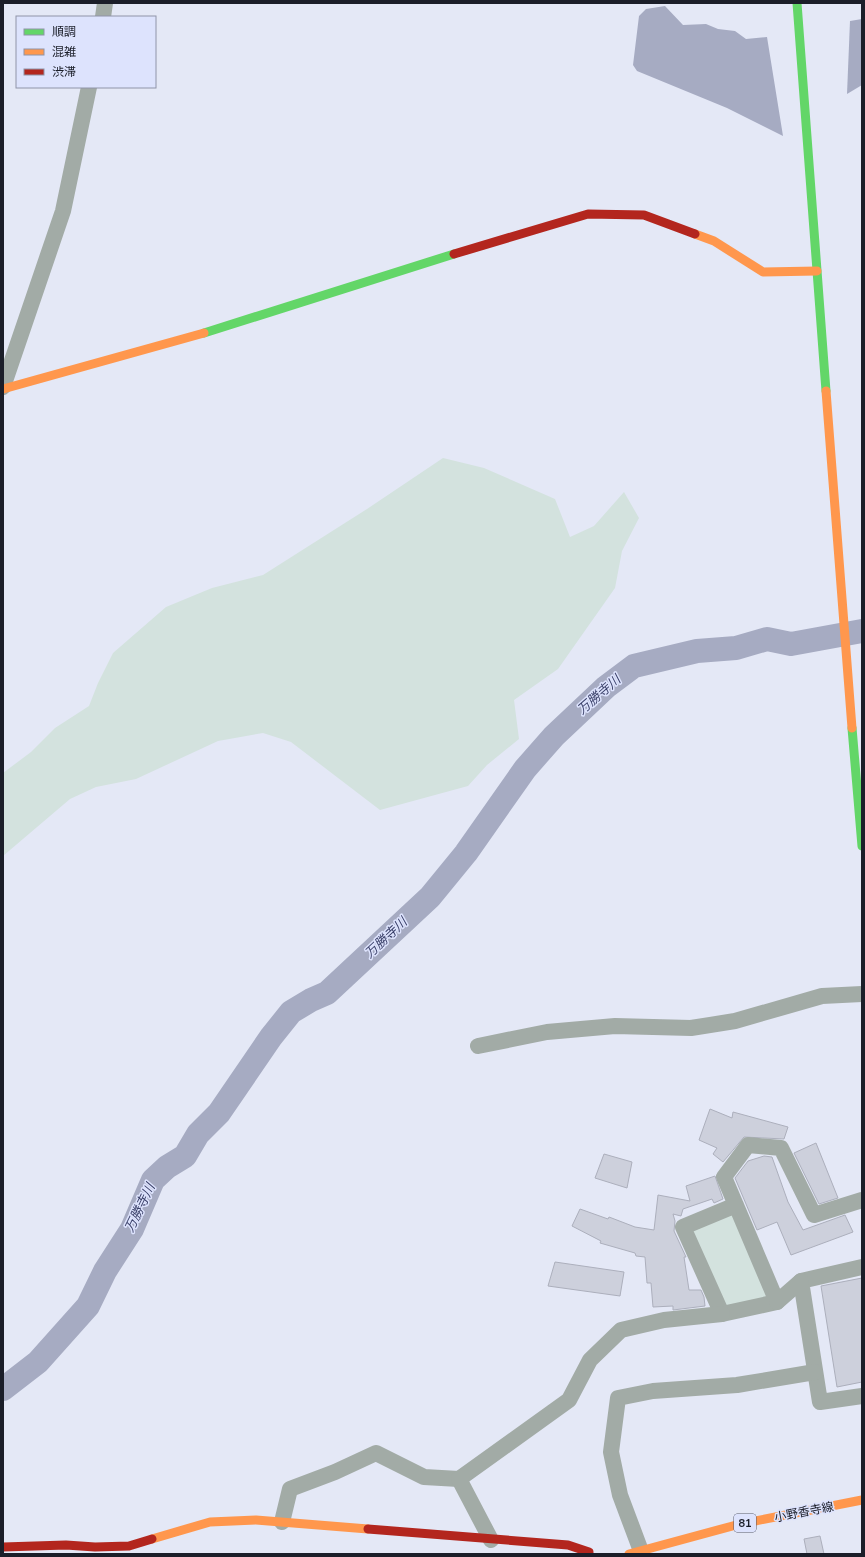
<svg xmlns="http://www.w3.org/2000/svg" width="865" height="1557" viewBox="0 0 865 1557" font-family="'Nunito Sans','Noto Sans JP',sans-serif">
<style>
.green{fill:#d3e2de}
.water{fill:#a6abc2}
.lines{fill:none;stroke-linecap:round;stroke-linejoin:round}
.river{stroke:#a6abc2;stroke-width:24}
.building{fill:#cdd0dc;stroke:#acafbc}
.street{stroke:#a2aba6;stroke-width:16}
.fast{stroke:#63d668;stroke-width:9}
.slow{stroke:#ff974d;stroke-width:9}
.jam{stroke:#b3261e;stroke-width:9}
.labels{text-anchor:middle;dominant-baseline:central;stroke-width:3;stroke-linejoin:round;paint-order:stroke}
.shield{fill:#dde3fd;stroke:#555969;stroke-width:1}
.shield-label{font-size:11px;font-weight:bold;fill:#1b1e29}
.street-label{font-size:12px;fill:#1b1e29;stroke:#dde3fd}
.water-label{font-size:13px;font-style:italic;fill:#393f68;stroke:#dde3fd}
</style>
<rect width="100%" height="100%" fill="#e4e8f6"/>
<!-- green -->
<g class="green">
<polygon points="443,458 484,468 555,499 570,537 594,526 624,492 639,518 622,551 615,588 558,669 514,700 519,739 487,765 468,786 380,810 291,742 263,733 218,741 136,779 96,787 70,799 3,856 3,773 31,752 55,728 89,706 98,683 113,653 166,607 212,588 263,575 367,509"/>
<polygon points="734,1213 769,1296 725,1309 688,1229"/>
</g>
<!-- water -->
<g class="water">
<polygon points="665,6 683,25 706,24 718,29 735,31 746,39 767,37 783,136 727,108 637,71 633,65 639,16 646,9"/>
<polygon points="862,19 862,85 847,94 850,21"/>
</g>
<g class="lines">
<!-- river -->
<polyline class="river" points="3,1389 38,1362 88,1306 105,1271 132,1229 153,1180 167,1167 185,1156 198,1134 219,1113 271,1037 291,1012 311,1000 327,993 430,897 466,853 525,769 554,736 606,687 634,666 697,651 736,648 767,639 791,644 862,631"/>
</g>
<!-- building -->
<g class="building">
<polygon points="710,1109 732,1118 733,1112 788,1127 784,1139 744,1137 723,1162 713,1154 717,1148 699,1140"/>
<polygon points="816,1143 838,1198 819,1204 794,1153"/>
<polygon points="604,1154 632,1162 627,1188 595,1178"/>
<polygon points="764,1156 772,1157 788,1202 803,1230 845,1215 853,1232 791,1255 777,1222 757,1230 735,1178 748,1161"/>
<polygon points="715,1176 723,1199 714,1203 712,1199 683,1209 681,1216 673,1214 675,1221 674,1231 686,1257 684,1257 689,1290 701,1290 704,1297 705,1306 673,1310 673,1306 653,1307 651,1283 647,1283 645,1257 636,1256 635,1253 600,1243 601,1241 572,1226 580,1209 608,1219 609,1217 635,1227 654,1230 658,1195 690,1201 686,1186"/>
<polygon points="555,1262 624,1272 620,1296 548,1286"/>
<polygon points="862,1278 862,1382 837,1387 821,1286"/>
<polygon points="820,1536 824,1554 807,1554 804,1539"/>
</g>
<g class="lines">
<!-- street -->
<g class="street">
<polyline points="103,17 105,3"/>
<polyline points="3,387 63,211 89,87"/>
<polyline points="478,1046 547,1032 615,1026 691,1028 735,1021 822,996 862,994"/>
<polyline points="736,1205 683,1227 722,1314 777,1302 724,1177 748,1145 781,1148 814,1215 862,1200"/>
<polyline points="862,1267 801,1281 820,1402 862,1396"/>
<polyline points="777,1302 801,1281"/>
<polyline points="282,1522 290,1489 335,1472 376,1453 424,1477 459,1479"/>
<polyline points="491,1540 459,1479 569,1400 590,1360 621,1330 664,1320 722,1314"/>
<polyline points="641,1551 620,1495 611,1452 618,1398 653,1391 737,1385 815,1372"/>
</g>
<!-- fast -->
<g class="fast">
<polyline points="797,3 826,391"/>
<polyline points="204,333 454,254"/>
<polyline points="852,728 862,846"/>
</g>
<!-- slow -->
<g class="slow">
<polyline points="695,234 714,241 763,272 817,271"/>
<polyline points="3,389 204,333"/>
<polyline points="826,391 852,728"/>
<polyline points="152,1539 210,1522 256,1520 368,1529"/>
<polyline points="629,1554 740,1524 862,1500"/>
</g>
<!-- jam -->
<g class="jam">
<polyline points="454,254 588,214 644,215 695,234"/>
<polyline points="368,1529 568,1545 589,1552 589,1554"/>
<polyline points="3,1547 66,1545 95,1547 129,1546 152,1539"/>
</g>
</g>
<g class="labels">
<!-- shield labels -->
<rect class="shield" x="734" y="1514" width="22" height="18" rx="3"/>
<g class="shield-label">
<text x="745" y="1523">81</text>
</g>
<!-- street labels -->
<g class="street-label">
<text transform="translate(804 1512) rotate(-11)">小野香寺線</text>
</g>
<!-- water labels -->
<g class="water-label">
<text transform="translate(599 695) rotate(-41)">万勝寺川</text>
<text transform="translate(386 938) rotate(-43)">万勝寺川</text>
<text transform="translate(140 1208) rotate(-64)">万勝寺川</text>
</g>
</g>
<!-- border -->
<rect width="865" height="1557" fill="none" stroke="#1b1e29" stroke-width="8"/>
<!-- legend -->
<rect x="16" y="16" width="140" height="72" fill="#dde3fd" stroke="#8f94a8"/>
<rect x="24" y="29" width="20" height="6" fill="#63d668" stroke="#8f94a8"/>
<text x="52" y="36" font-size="12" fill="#1b1e29">順調</text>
<rect x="24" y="49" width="20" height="6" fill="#ff974d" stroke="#8f94a8"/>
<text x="52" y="56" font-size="12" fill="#1b1e29">混雑</text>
<rect x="24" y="69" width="20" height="6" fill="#b3261e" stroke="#8f94a8"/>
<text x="52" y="76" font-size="12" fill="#1b1e29">渋滞</text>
</svg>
